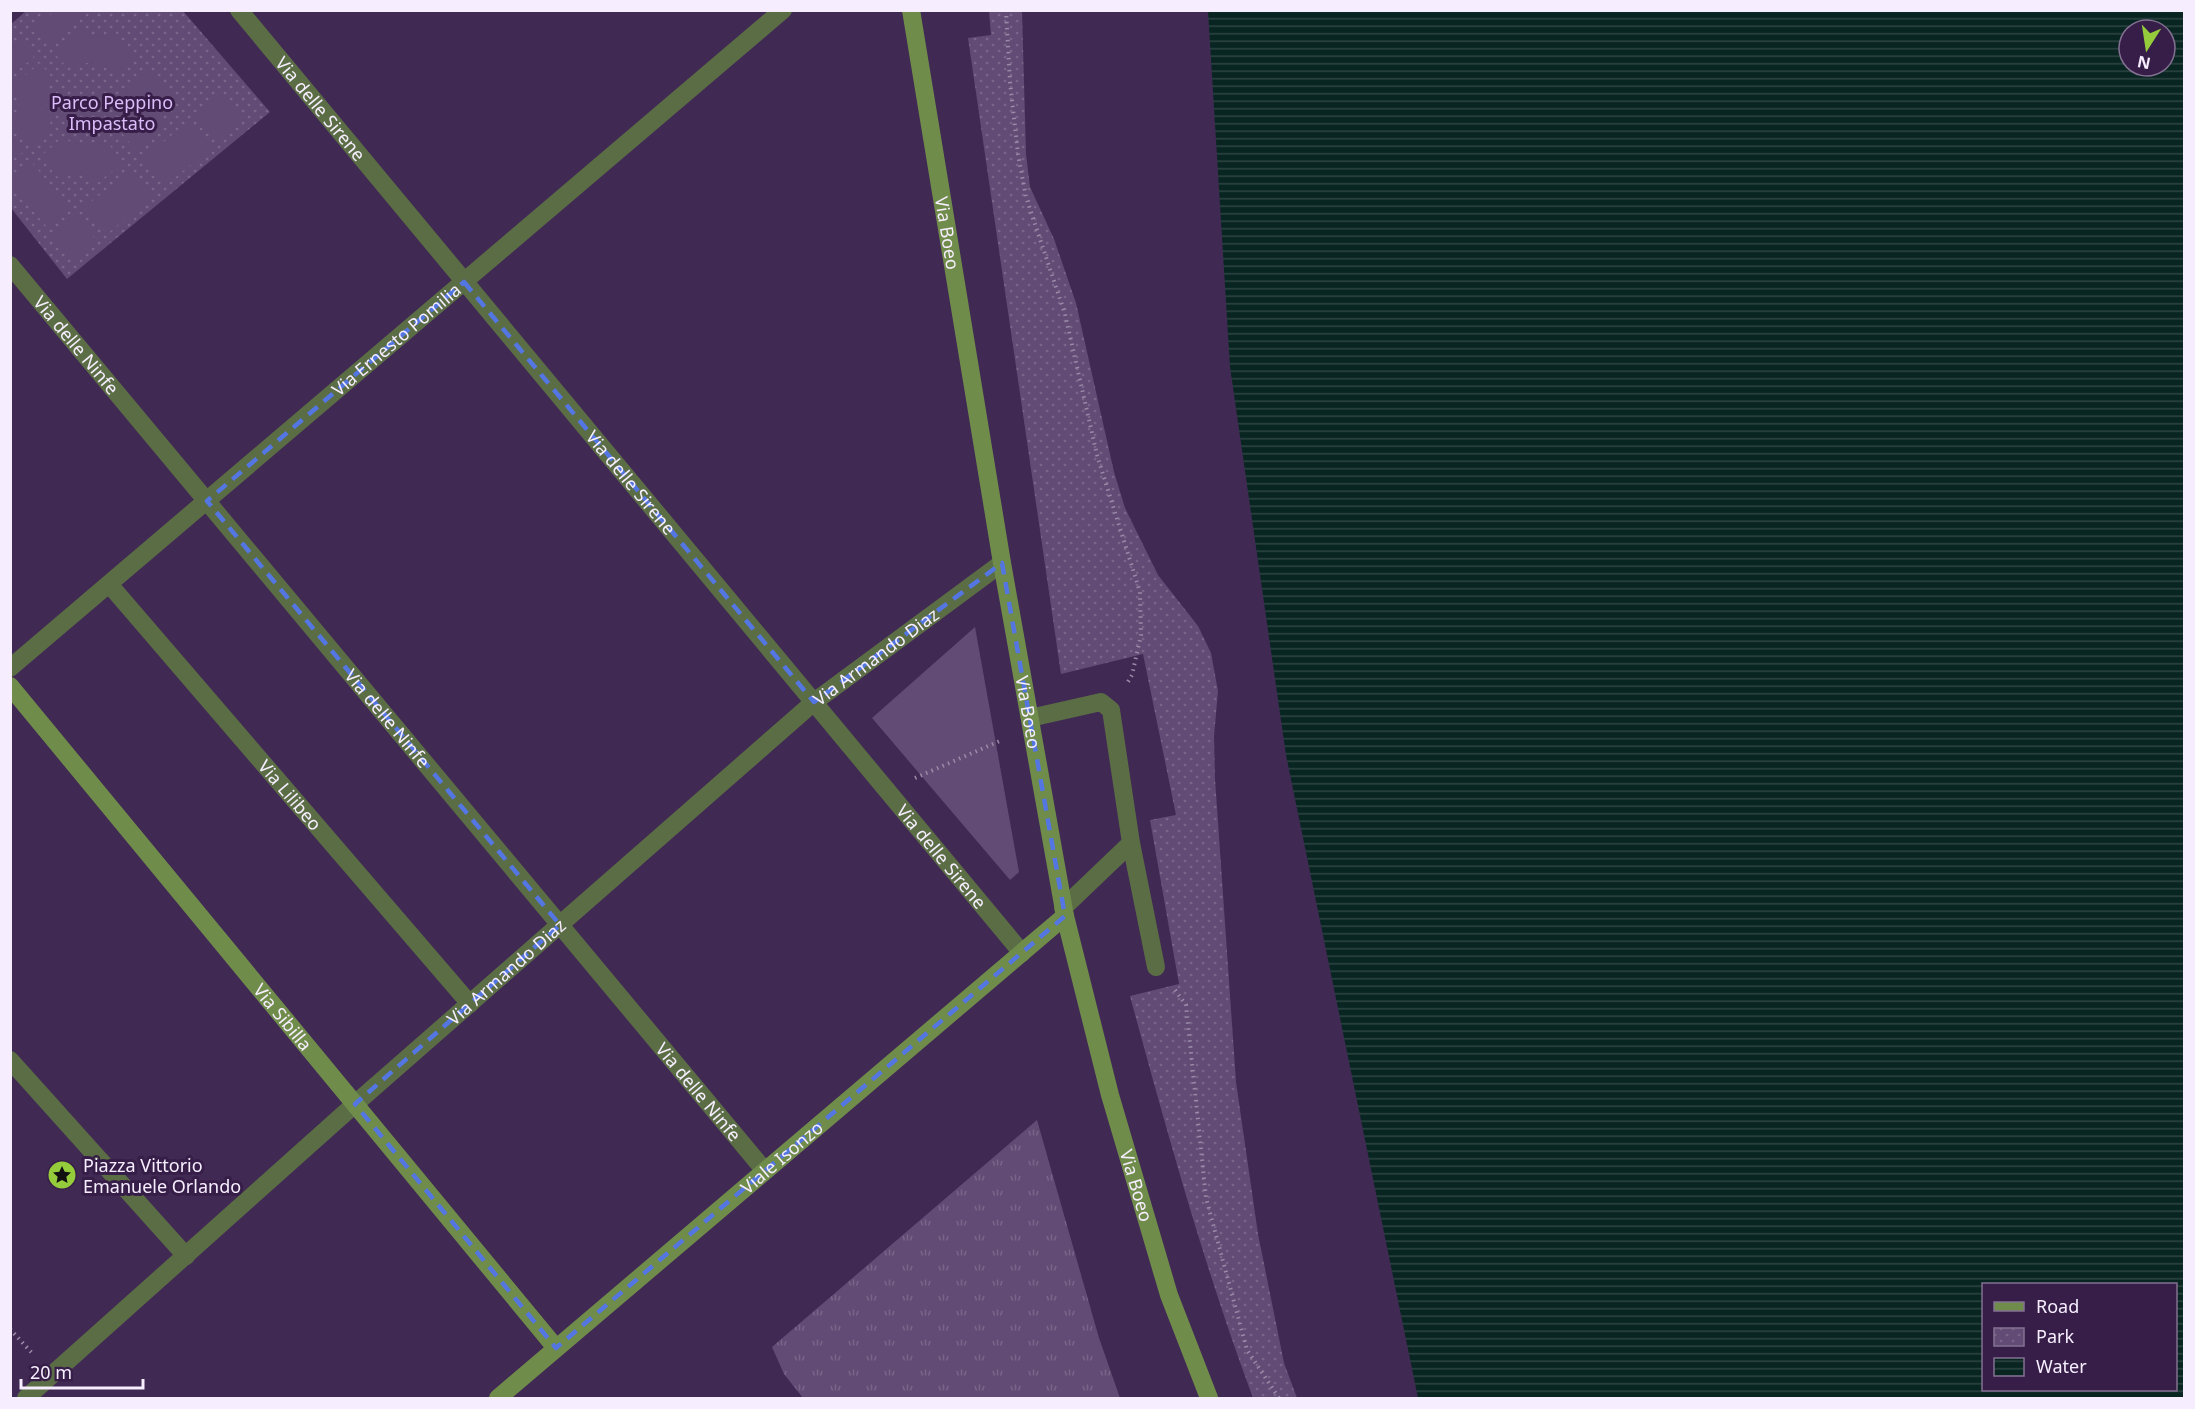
<svg xmlns="http://www.w3.org/2000/svg" width="2195" height="1409" viewBox="0 0 2195 1409" font-family="'Noto Sans',sans-serif">
<style>
.grass{fill:url(#grass-tufts)}
.park{fill:url(#park-dots)}
.garden{fill:#624b75}
.water{fill:url(#water-rules);fill-rule:evenodd}
.lines{fill:none;stroke-linecap:round;stroke-linejoin:round}
.path{stroke:#9a8aa7;stroke-width:4;stroke-dasharray:1.5 4.5;stroke-linecap:butt}
.lane{stroke:#5b6d45;stroke-width:18}
.street{stroke:#5b6d45;stroke-width:18}
.secondary{stroke:#708c4b;stroke-width:18}
.marked{fill:none;stroke:#5376e2;stroke-width:4.5;stroke-dasharray:12 8;stroke-linejoin:round}
.labels{text-anchor:middle;dominant-baseline:central;stroke-width:6;stroke-linejoin:round;paint-order:stroke}
.park-label{font-size:18px;fill:#dcbcf9;stroke:#361e48}
.street-label{font-size:18px;fill:#f6eefe;stroke:#361e48}
.poi-label{font-size:18px;fill:#f6eefe;stroke:#361e48;text-anchor:start}
</style>
<defs>
<pattern id="grass-tufts" width="24" height="20" patternUnits="userSpaceOnUse" patternTransform="scale(1.5)"><rect width="24" height="20" fill="#624b75"/><path d="M3 7l-1-3M5 7V3M7 7l1-3M15 17l-1-3M17 17v-4M19 17l1-3" fill="none" stroke="#79658a"/></pattern>
<pattern id="park-dots" width="8" height="8" patternUnits="userSpaceOnUse" patternTransform="scale(1.5)"><rect width="8" height="8" fill="#624b75"/><path d="M2 2h.1M6 6h.1" fill="none" stroke="#79658a" stroke-width="1.8" stroke-linecap="round"/></pattern>
<pattern id="water-rules" width="6" height="5" patternUnits="userSpaceOnUse" patternTransform="scale(1.5)"><rect width="6" height="5" fill="#092522"/><path d="M0 2.5h6" fill="none" stroke="#2d4543"/></pattern>
</defs>
<rect width="100%" height="100%" fill="#402953"/>
<!-- grass -->
<polygon class="grass" points="1037,1120 1099,1338 1120,1398 803,1398 784,1374 772,1347"/>
<!-- park -->
<g class="park">
<polygon points="26,11 183,11 270,112 67,279 11,208 10,25"/>
<path d="M989,11H1022L1026,154L1030,187L1054,239L1076,303L1114,472L1125,508L1158,575L1198,626L1211,653L1218,691L1214,736L1215,779L1236,1082L1258,1234L1284,1363L1297,1398H1253C1204,1266 1167,1132 1130,996L1179,984L1150,820L1176,815L1143,654L1061,674L968,38L991,35Z"/>
</g>
<!-- garden -->
<g class="garden">
<polygon points="56,10 89,11 48,45 34,29"/>
<path d="M82,28L90,36L106,37L114,31L136,56L116,73C99,62 86,60 67,67L53,52Z"/>
<polygon points="20,41 34,57 11,76 11,49"/>
<path d="M40,63L53,79C44,96 44,109 52,127L30,145L11,121V118L20,110L19,96L12,87Z"/>
<path d="M146,68L167,93L159,100L155,114L166,126L136,150L120,131C129,116 131,103 125,86Z"/>
<polygon points="220,94 243,120 219,141 197,114"/>
<polygon points="190,120 212,147 166,185 143,159"/>
<polygon points="11,137 23,152 11,161 10,161"/>
<path d="M62,138C77,146 90,147 107,142L123,162L95,185L85,173L73,172L62,182L40,157Z"/>
<polygon points="32,163 69,207 46,226 11,185 11,181"/>
<polygon points="130,170 152,196 107,234 84,208"/>
<polygon points="76,215 98,242 75,261 53,235"/>
<polygon points="975,627 1019,872 1010,880 872,718"/>
</g>
<!-- water -->
<path class="water" d="M1208,11H2184V1398H1418L1286,755L1230,367ZM2129,30H2165V66H2129ZM1984,1284H2176V1390H1984Z"/>
<g class="lines">
<!-- path -->
<g class="path">
<polyline points="1006,10 1010,82 1018,154 1026,197 1065,314 1097,455 1140,592 1141,635 1132,675 1126,685"/>
<polyline points="915,778 1002,740"/>
<polyline points="1175,990 1186,1005 1206,1198 1247,1350 1279,1398"/>
<polyline points="10,1329 32,1353"/>
</g>
<!-- lane -->
<g class="lane">
<polyline points="1030,718 1101,702 1111,710 1131,843 1063,908"/>
<polyline points="1131,843 1156,967"/>
</g>
<!-- street -->
<g class="street">
<path id="s1" d="M239,10L1022,953"/>
<path id="s2" d="M10,265L765,1171"/>
<path id="s3" d="M109,584L470,1004"/>
<path id="s4" d="M10,668L783,10"/>
<polyline points="10,1060 186,1256"/>
<path id="s5" d="M26,1398L355,1104L814,702L1002,563"/>
</g>
<!-- secondary -->
<g class="secondary">
<path id="s6" d="M911,10L1002,563L1065,916L1110,1095L1169,1295L1209,1398"/>
<path id="s7" d="M10,686L556,1348"/>
<path id="s8" d="M498,1398L1065,916"/>
</g>
</g>
<!-- marked area -->
<path class="marked" d="M464,282L814,702L1002,563L1065,916L556,1348L355,1104L560,925L207,501Z"/>
<!-- icons -->
<defs>
<g id="sight-disc" transform="scale(1.5)"><circle r="9.5" fill="#95cc3b" stroke="#361e48"/><path d="M0-6L1.8-2.2L6-1.7L2.9 1.2L3.7 5.4L0 3.3L-3.7 5.4L-2.9 1.2L-6-1.7L-1.8-2.2Z" fill="#111"/></g>
</defs>
<g fill-rule="evenodd">
<use href="#sight-disc" x="62" y="1175"/>
</g>
<g class="labels">
<!-- park labels -->
<g class="park-label">
<text x="112" y="102">Parco Peppino<tspan x="112" dy="21">Impastato</tspan></text>
</g>
<!-- street labels -->
<g class="street-label">
<text stroke="none"><textPath href="#s1" startOffset="128">Via delle Sirene</textPath></text>
<text stroke="none"><textPath href="#s6" startOffset="226">Via Boeo</textPath></text>
<text stroke="none"><textPath href="#s4" startOffset="507">Via Ernesto Pomilia</textPath></text>
<text stroke="none"><textPath href="#s2" startOffset="104">Via delle Ninfe</textPath></text>
<text stroke="none"><textPath href="#s1" startOffset="614">Via delle Sirene</textPath></text>
<text stroke="none"><textPath href="#s5" startOffset="1128">Via Armando Diaz</textPath></text>
<text stroke="none"><textPath href="#s6" startOffset="712">Via Boeo</textPath></text>
<text stroke="none"><textPath href="#s2" startOffset="590">Via delle Ninfe</textPath></text>
<text stroke="none"><textPath href="#s3" startOffset="278">Via Lilibeo</textPath></text>
<text stroke="none"><textPath href="#s1" startOffset="1100">Via delle Sirene</textPath></text>
<text stroke="none"><textPath href="#s5" startOffset="642">Via Armando Diaz</textPath></text>
<text stroke="none"><textPath href="#s7" startOffset="429">Via Sibilla</textPath></text>
<text stroke="none"><textPath href="#s2" startOffset="1076">Via delle Ninfe</textPath></text>
<text stroke="none"><textPath href="#s8" startOffset="372">Viale Isonzo</textPath></text>
<text stroke="none"><textPath href="#s6" startOffset="1198">Via Boeo</textPath></text>
</g>
<!-- poi labels -->
<g class="poi-label">
<text x="83" y="1165">Piazza Vittorio<tspan x="83" dy="21">Emanuele Orlando</tspan></text>
</g>
</g>
<!-- border -->
<rect width="2195" height="1409" fill="none" stroke="#f6eefe" stroke-width="24"/>
<!-- legend -->
<rect x="1982" y="1283" width="195" height="108" fill="#361e48" stroke="#837191" stroke-width="1.5"/>
<rect x="1994" y="1302" width="30" height="9" fill="#708c4b" stroke="#837191" stroke-width="1.5"/>
<text x="2036" y="1313" font-size="18" fill="#f6eefe">Road</text>
<rect x="1994" y="1328" width="30" height="18" fill="url(#park-dots)" stroke="#837191" stroke-width="1.5"/>
<text x="2036" y="1343" font-size="18" fill="#f6eefe">Park</text>
<rect x="1994" y="1358" width="30" height="18" fill="url(#water-rules)" stroke="#837191" stroke-width="1.5"/>
<text x="2036" y="1373" font-size="18" fill="#f6eefe">Water</text>
<!-- north arrow -->
<g transform="translate(2147 48) rotate(192)"><circle r="28" fill="#361e48" stroke="#837191" stroke-width="1.5"/>
<path d="M0-4.5L10 22L0 15L-10 22Z" fill="#95cc3b"/>
<text y="-9" font-size="16" font-weight="bold" text-anchor="middle" fill="#f6eefe">N</text>
</g>
<!-- scale -->
<path d="M21 1379v9h122v-9" fill="none" stroke="#f6eefe" stroke-width="3"/>
<text x="30" y="1379" font-size="18" fill="#f6eefe" stroke="#361e48" stroke-width="4.5" paint-order="stroke">20 m</text>
</svg>
